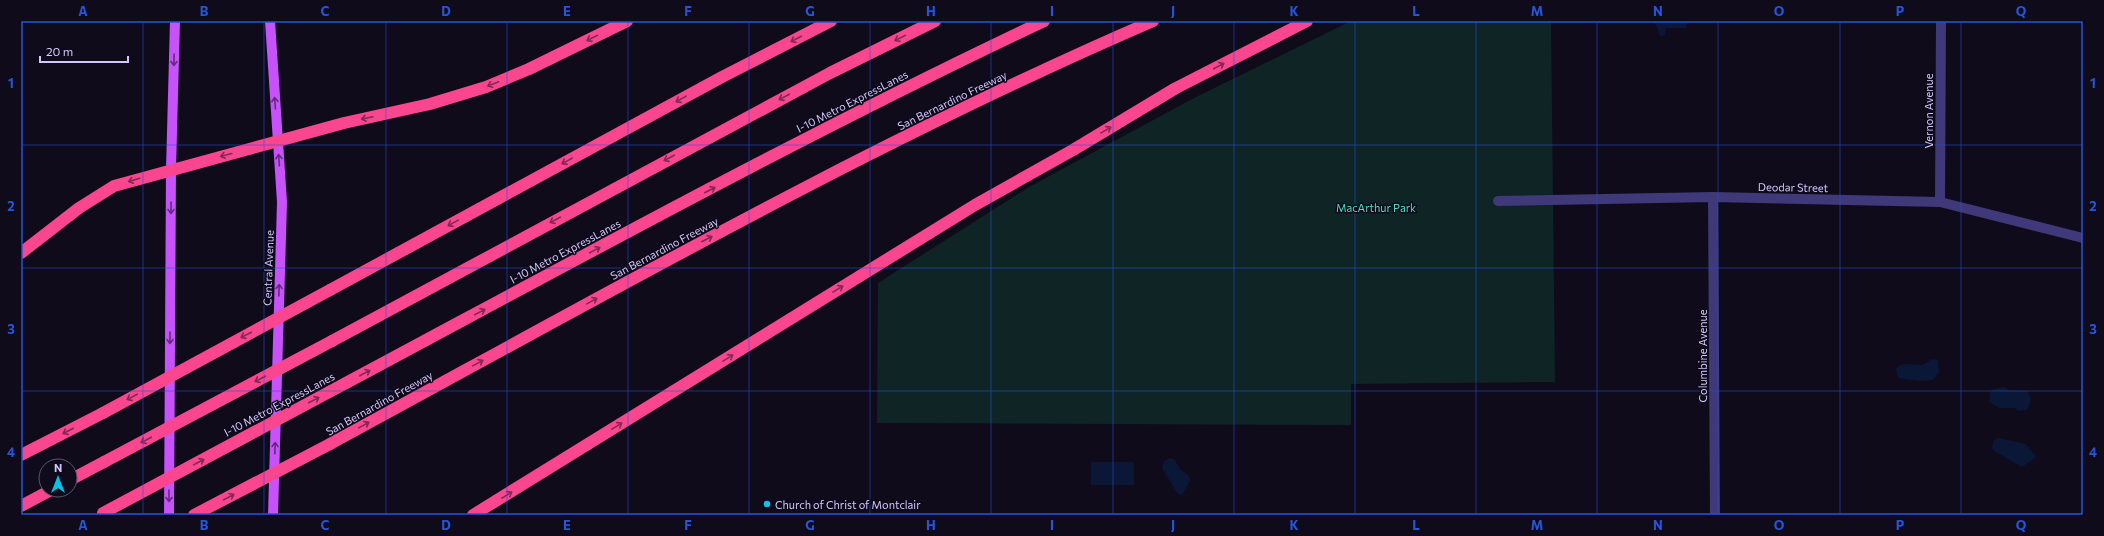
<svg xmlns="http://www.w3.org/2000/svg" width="2104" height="536" viewBox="0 0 2104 536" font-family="Commissioner,sans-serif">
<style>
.green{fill:#0f2425}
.water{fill:#0a1736}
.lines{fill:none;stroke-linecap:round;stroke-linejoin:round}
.minor{stroke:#3f3879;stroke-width:10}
.primary{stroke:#c752f9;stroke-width:10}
.motorway{stroke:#f9468f;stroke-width:12}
.motorway-bridge{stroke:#f9468f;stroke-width:12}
.oneway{stroke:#842855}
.oneway2{stroke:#622b7f}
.grid{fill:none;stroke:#2654da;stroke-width:1;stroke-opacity:0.55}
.poi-dot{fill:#08c2e9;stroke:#0f0b1b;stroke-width:1.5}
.labels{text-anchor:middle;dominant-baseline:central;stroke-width:3;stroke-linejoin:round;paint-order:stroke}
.street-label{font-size:11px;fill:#d1c7fd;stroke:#0f0b1b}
.park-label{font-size:11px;fill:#57d9c2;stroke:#0f0b1b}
.poi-label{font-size:11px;fill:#d1c7fd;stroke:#0f0b1b;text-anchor:start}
.neatline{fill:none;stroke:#2654da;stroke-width:1.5}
.grid-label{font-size:13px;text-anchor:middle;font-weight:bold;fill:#2654da}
</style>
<rect width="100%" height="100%" fill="#0f0b1b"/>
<!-- green -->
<polygon class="green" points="1351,21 1551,21 1555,382 1351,384 1351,425 877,423 878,283 1029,187 1196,97"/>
<!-- water -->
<g class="water">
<polygon points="1652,21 1692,21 1686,25 1686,28 1666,28 1665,34 1662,37 1659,34 1657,26"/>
<path d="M1932,359L1938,360L1939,372L1933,380L1920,381L1898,378L1896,369C1902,360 1912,366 1920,365C1925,365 1928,361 1932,359Z"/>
<polygon points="2004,387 2010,390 2028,391 2031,400 2027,410 2017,411 2016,408 1999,408 1989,402 1990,392 1994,389"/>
<polygon points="1999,438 2026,444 2036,457 2022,467 1994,451 1992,448 1994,440"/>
<polygon points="1169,458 1174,459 1180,469 1189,476 1190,481 1182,495 1177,493 1162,468 1164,461"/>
<rect x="1091" y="462" width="43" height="23"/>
</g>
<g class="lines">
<!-- minor -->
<g class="minor">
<polyline points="1713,197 1715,515"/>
<polyline points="1498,201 1713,197 1940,202 2083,238"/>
<polyline points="1940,202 1941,21"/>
</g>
<!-- primary -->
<g class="primary">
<polyline points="270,21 282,202 273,515"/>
<polyline points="169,515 171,169 175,21"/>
</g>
<!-- motorway -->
<g class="motorway">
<polyline points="21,253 79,208 114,186 344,123 430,104 486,87 529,69 627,21"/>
<polyline points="330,290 722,77 831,21"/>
<polyline points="332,341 830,73 935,21"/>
<path d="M331,391C567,265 802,135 1044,21"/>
<path d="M330,444C601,297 870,143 1153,21"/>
<polyline points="21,455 103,413"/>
<polyline points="70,480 104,462"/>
<polyline points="21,506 51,490"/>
<polyline points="473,515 975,205 1073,150 1176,88 1307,21"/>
</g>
<!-- motorway-bridge -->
<g class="motorway-bridge">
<polyline points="103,413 330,290"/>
<polyline points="104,462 332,341"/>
<polyline points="103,513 331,391"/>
<polyline points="194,515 330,444"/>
</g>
</g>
<!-- one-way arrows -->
<defs><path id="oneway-shaft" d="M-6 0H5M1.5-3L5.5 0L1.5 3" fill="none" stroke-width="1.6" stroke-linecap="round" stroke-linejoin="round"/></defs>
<g class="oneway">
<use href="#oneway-shaft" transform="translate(592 38) rotate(154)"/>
<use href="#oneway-shaft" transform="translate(900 38) rotate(154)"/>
<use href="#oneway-shaft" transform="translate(796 39) rotate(153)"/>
<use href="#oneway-shaft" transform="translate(1219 66) rotate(-28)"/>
<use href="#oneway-shaft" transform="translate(493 84) rotate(158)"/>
<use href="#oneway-shaft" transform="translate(784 97) rotate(152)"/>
<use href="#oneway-shaft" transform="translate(681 99) rotate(151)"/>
<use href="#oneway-shaft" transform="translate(367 118) rotate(168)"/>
<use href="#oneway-shaft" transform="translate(1106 130) rotate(-31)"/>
<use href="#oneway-shaft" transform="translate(226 155) rotate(165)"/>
<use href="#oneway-shaft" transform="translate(669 158) rotate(152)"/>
<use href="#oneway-shaft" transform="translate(567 161) rotate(151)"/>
<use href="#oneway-shaft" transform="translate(134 180) rotate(164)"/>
<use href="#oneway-shaft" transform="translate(710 190) rotate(-27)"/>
<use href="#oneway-shaft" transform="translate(555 220) rotate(152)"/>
<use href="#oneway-shaft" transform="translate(453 223) rotate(151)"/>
<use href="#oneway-shaft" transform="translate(707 239) rotate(-27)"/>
<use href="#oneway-shaft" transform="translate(595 250) rotate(-28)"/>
<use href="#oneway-shaft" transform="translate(838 289) rotate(-31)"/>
<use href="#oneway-shaft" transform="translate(592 301) rotate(-29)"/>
<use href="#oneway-shaft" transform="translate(480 312) rotate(-28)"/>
<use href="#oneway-shaft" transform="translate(246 335) rotate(152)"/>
<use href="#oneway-shaft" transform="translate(728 358) rotate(-32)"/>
<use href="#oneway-shaft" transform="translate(478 363) rotate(-29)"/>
<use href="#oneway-shaft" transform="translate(365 373) rotate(-28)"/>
<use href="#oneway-shaft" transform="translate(260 379) rotate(152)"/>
<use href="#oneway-shaft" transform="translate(132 397) rotate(152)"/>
<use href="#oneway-shaft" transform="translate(314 400) rotate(-28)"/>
<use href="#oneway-shaft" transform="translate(364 425) rotate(-29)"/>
<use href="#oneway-shaft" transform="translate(617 426) rotate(-32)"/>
<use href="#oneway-shaft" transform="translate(68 431) rotate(153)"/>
<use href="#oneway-shaft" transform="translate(146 440) rotate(152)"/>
<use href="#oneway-shaft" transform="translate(199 462) rotate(-28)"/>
<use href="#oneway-shaft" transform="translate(507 495) rotate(-32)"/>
<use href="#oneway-shaft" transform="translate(229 497) rotate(-28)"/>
</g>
<g class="oneway2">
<use href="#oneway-shaft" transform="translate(174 60) rotate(91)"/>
<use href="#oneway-shaft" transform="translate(275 103) rotate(-94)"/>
<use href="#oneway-shaft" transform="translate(279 160) rotate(-94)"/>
<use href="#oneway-shaft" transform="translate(171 208) rotate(90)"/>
<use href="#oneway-shaft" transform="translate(279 290) rotate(-88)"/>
<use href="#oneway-shaft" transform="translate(170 338) rotate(90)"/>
<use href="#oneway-shaft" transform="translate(275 448) rotate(-88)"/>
<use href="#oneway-shaft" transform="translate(169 496) rotate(90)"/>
</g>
<!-- grid -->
<path class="grid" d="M143,21V515M264,21V515M386,21V515M507,21V515M628,21V515M749,21V515M870,21V515M991,21V515M1113,21V515M1234,21V515M1355,21V515M1476,21V515M1597,21V515M1718,21V515M1840,21V515M1961,21V515M21,145H2083M21,268H2083M21,391H2083"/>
<!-- markers -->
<circle class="poi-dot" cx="767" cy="504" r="4"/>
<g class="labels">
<!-- street labels -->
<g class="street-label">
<text transform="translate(952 100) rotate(-26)">San Bernardino Freeway</text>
<text transform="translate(852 101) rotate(-27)">I-10 Metro ExpressLanes</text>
<text transform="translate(1928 111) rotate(-90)">Vernon Avenue</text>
<text transform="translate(1793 187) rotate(1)">Deodar Street</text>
<text transform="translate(664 248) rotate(-28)">San Bernardino Freeway</text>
<text transform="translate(565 251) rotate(-28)">I-10 Metro ExpressLanes</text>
<text transform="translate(268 268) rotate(-88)">Central Avenue</text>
<text transform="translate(1702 356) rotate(-90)">Columbine Avenue</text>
<text transform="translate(379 403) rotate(-29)">San Bernardino Freeway</text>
<text transform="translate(279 404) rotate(-28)">I-10 Metro ExpressLanes</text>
</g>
<!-- park labels -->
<g class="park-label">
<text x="1376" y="207">MacArthur Park</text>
</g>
<!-- poi labels -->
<g class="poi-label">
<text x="775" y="504">Church of Christ of Montclair</text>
</g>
</g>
<!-- border -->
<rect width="2104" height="536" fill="none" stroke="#0f0b1b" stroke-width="44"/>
<!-- north arrow -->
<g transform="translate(58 478)"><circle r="19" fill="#0f0b1b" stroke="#5d5675"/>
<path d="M0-3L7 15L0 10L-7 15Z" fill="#08c2e9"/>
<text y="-6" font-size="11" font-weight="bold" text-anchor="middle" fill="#d1c7fd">N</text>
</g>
<!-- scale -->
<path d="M40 56v6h88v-6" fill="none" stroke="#d1c7fd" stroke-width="2"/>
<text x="46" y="56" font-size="12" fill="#d1c7fd" stroke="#0f0b1b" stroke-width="3" paint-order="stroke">20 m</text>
<rect x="22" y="22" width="2060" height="492" class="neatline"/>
<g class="grid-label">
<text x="83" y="16">A</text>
<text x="204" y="16">B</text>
<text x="325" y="16">C</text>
<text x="446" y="16">D</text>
<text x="567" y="16">E</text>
<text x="688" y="16">F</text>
<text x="810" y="16">G</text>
<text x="931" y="16">H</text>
<text x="1052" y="16">I</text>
<text x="1173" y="16">J</text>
<text x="1294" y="16">K</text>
<text x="1416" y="16">L</text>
<text x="1537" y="16">M</text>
<text x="1658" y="16">N</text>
<text x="1779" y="16">O</text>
<text x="1900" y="16">P</text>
<text x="2021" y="16">Q</text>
<text x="11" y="88">1</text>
<text x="2093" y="88">1</text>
<text x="11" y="211">2</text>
<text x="2093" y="211">2</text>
<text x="11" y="334">3</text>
<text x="2093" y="334">3</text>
<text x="11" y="457">4</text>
<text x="2093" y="457">4</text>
<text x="83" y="530">A</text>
<text x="204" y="530">B</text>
<text x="325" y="530">C</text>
<text x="446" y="530">D</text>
<text x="567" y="530">E</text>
<text x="688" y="530">F</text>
<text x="810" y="530">G</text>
<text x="931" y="530">H</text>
<text x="1052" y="530">I</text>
<text x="1173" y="530">J</text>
<text x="1294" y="530">K</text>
<text x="1416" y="530">L</text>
<text x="1537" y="530">M</text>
<text x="1658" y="530">N</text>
<text x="1779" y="530">O</text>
<text x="1900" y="530">P</text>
<text x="2021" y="530">Q</text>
</g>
</svg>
